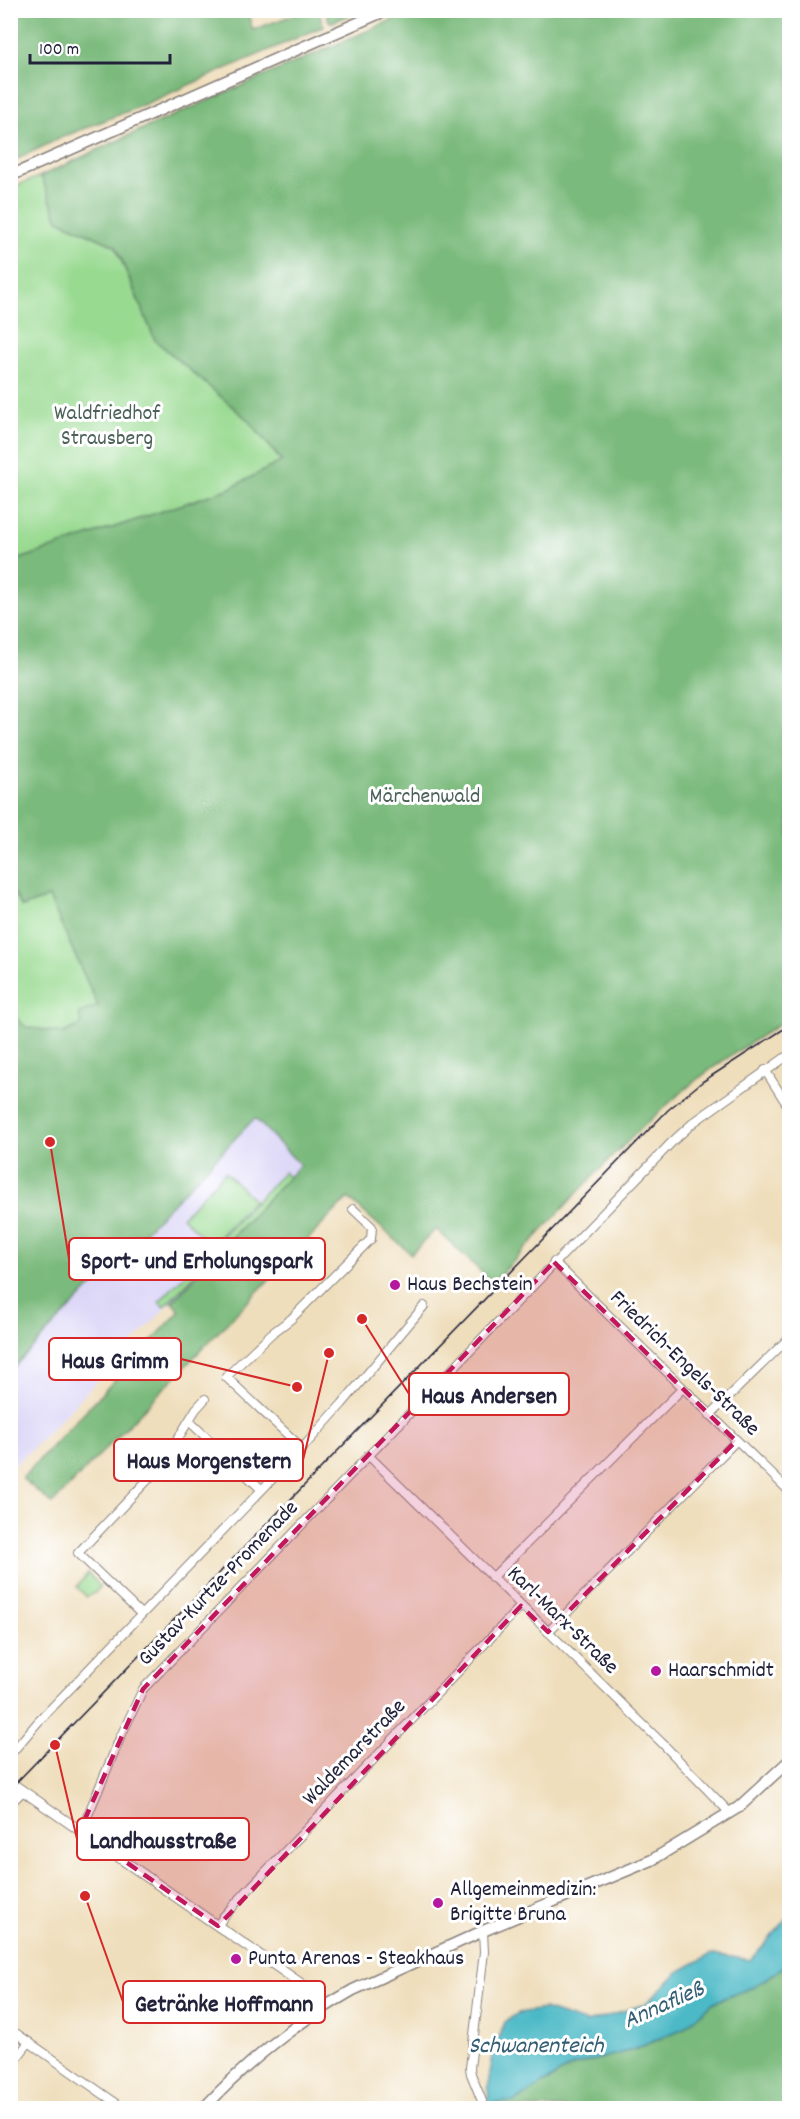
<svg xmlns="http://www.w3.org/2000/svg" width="800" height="2119" viewBox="0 0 800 2119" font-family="Dekko,sans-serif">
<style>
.built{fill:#dbd6f7}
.green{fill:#99da91;stroke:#5e7e66;stroke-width:1.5}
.forest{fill:#7aba7b;stroke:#4e6e5b;stroke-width:1.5}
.water{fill:#4cb9c6;stroke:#376e80;stroke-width:1.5}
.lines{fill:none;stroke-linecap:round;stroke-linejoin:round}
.stream{stroke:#4cb9c6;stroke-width:3}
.minor-casing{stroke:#88807c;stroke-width:10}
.tertiary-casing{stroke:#88807c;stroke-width:11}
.secondary-casing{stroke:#88807c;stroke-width:13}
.minor{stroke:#fff;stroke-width:8}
.tertiary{stroke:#fff;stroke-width:9}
.secondary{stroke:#fff;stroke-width:10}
.tram{stroke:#22223b;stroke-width:1.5}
.marked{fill:#c2185b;fill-opacity:0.2;stroke:#c2185b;stroke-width:4.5;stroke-dasharray:12 8;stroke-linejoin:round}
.poi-dot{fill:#b5179e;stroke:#fff;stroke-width:2}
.labels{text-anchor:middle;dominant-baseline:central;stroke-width:6;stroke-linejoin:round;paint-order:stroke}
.park-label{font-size:22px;fill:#4c6259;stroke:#fff}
.poi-label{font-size:22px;fill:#22223b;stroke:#fff;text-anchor:start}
.street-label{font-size:22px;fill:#22223b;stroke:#fff}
.water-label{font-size:24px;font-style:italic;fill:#335e73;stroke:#fff}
.leader{fill:none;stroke:#d62828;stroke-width:2}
.callout-dot{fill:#d62828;stroke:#fff;stroke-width:2}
.callout{fill:#fff;stroke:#d62828;stroke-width:2}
.callout-label{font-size:24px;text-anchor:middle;font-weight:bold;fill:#22223b}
</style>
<rect width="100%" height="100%" fill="#fff"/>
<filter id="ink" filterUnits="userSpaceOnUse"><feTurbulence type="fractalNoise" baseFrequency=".0167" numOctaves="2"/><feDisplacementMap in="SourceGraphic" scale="12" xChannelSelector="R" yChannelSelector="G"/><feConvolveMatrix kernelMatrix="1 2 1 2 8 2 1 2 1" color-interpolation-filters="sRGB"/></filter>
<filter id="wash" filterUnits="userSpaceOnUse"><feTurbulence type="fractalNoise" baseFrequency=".008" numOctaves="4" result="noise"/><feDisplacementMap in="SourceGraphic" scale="24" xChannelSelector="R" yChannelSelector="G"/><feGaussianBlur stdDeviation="1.35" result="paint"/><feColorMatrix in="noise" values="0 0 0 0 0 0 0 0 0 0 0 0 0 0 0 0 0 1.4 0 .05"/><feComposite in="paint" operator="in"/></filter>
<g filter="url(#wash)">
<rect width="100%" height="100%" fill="#efdebc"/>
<!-- built -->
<polygon class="built" points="255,1118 301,1165 40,1441 15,1465 11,1462 11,1370"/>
<!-- green -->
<g class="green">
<polygon points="41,176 58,220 115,246 155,340 248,420 282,462 228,489 11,562 11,188"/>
<polygon points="10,889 22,907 49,897 98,1006 10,1352"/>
<polygon points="225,1172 254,1200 211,1245 182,1217"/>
<polygon points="284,1172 289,1177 164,1307 159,1302"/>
<polygon points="88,1573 100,1586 95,1593 87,1597 77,1587"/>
</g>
<!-- forest -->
<g class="forest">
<polygon points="11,10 247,11 253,30 304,11 318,10 324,26 136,108 60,138 11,162"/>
<path d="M415,10L789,11V1018C757,1039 724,1058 694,1082C621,1141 558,1215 493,1283L436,1229L411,1254L348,1198L52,1504L22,1478L180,1311L172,1302L300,1165L255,1118L11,1370V1013L26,1027L63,1033L81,1025L79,1013L98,1006L49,897L22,907L11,889V562L228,489L282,461L248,420L155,340L116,246L58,220L41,176L145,128Z"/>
<polygon points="325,11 360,11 330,23"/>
<polygon points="789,1960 789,2108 487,2108 488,2103 514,2102 572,2066 633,2050 684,2028 714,2002 753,1987 786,1966"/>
</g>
<!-- water -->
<polygon class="water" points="789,1916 789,1960 786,1966 753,1987 714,2002 684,2028 633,2050 572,2066 514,2102 488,2103 489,2078 495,2045 505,2022 518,2013 544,2009 587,2023 645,2004 678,1972 711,1954 751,1960"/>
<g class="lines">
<!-- stream -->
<polyline class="stream" points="473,2108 491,2101"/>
</g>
</g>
<g filter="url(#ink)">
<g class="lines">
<!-- minor casing -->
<g class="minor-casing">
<g id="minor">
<polyline points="765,1070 790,1109"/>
<polyline points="554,1262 790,1492"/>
<polyline points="710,1415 790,1337"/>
<polyline points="189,1421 261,1489"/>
<polyline points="301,1447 226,1377 271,1334 291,1319 371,1239 372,1227 353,1209"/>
<polyline points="368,1455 662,1743 730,1813"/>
<polyline points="492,1578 683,1388"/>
<polyline points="141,1614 78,1553 161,1466 196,1409 205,1399"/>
<polyline points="548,1632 736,1441"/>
<polyline points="10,1755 37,1723 307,1443 342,1404 424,1306"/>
<polyline points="10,1804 23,1791"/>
<polyline points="80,1830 85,1822 120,1738 143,1689 672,1142 694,1122 790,1054"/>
<polyline points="218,1926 223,1917 249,1889 521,1606"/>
<polyline points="10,2029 123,2108"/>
<polyline points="10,2067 29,2042"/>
<polyline points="482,2101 471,2074 470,2068 484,1952 483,1931"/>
</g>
</g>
<!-- tertiary casing -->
<g class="tertiary-casing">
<polyline id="tertiary" points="10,1782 319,1996 326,2006"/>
</g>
<!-- secondary casing -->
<g class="secondary-casing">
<g id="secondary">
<polyline points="10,176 387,10"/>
<path d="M204,2108C247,2062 298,2021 353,1990L483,1931L652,1860L739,1807L790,1760"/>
</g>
</g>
<!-- minor -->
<use href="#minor" class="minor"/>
<!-- tertiary -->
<use href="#tertiary" class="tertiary"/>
<!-- secondary -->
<use href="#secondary" class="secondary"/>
<!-- tram -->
<polyline class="tram" points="10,1789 668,1110 702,1082 790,1025"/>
</g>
</g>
<!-- marked area -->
<path class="marked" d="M554,1262L736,1441L548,1632L521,1606L218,1926L80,1830L143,1689Z"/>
<!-- markers -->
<g class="poi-dot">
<circle cx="395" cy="1285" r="6"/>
<circle cx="656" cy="1671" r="6"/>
<circle cx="438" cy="1903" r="6"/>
<circle cx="236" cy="1959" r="6"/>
</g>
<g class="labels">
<!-- park labels -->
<g class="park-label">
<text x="107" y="414">Waldfriedhof<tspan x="107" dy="25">Strausberg</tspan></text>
<text x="425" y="797">Märchenwald</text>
</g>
<!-- poi labels -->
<g class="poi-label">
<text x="407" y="1285">Haus Bechstein</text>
<text x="668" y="1671">Haarschmidt</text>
<text x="450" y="1890">Allgemeinmedizin:<tspan x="450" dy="25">Brigitte Bruna</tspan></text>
<text x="248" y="1959">Punta Arenas - Steakhaus</text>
</g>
<!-- street labels -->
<g class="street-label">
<text transform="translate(684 1364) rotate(44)">Friedrich-Engels-Straße</text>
<text transform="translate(219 1584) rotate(-46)">Gustav-Kurtze-Promenade</text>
<text transform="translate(562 1621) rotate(44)">Karl-Marx-Straße</text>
<text transform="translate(355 1753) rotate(-46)">Waldemarstraße</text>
</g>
<!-- water labels -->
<g class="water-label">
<text transform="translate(664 2006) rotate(-24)">Annafließ</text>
<text x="536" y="2047">Schwanenteich</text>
</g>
</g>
<!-- callouts -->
<path class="leader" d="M50 1142L69 1259M297 1387L181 1359M362 1319L409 1394M329 1353L303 1460M55 1745L77 1839M85 1896L123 2002"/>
<g class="callout-dot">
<circle cx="50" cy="1142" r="6"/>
<circle cx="297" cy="1387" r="6"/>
<circle cx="362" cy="1319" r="6"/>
<circle cx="329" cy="1353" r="6"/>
<circle cx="55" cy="1745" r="6"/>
<circle cx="85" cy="1896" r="6"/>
</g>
<g class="callout">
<rect x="69" y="1238" width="256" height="42" rx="6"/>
<rect x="49" y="1338" width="132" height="42" rx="6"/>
<rect x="409" y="1373" width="160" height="42" rx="6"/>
<rect x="114" y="1439" width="189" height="42" rx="6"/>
<rect x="77" y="1818" width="172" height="42" rx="6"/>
<rect x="123" y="1981" width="202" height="42" rx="6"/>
</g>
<g class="callout-label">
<text x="197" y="1268">Sport- und Erholungspark</text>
<text x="115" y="1368">Haus Grimm</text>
<text x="489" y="1403">Haus Andersen</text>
<text x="209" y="1468">Haus Morgenstern</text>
<text x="163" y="1848">Landhausstraße</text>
<text x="224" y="2011">Getränke Hoffmann</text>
</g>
<!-- margin -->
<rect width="800" height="2119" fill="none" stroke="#fff" stroke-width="36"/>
<!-- scale -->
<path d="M30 54v9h140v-9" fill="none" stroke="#22223b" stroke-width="3"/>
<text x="39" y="54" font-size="18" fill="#22223b" stroke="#ffffff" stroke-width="4.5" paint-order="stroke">100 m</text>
</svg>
